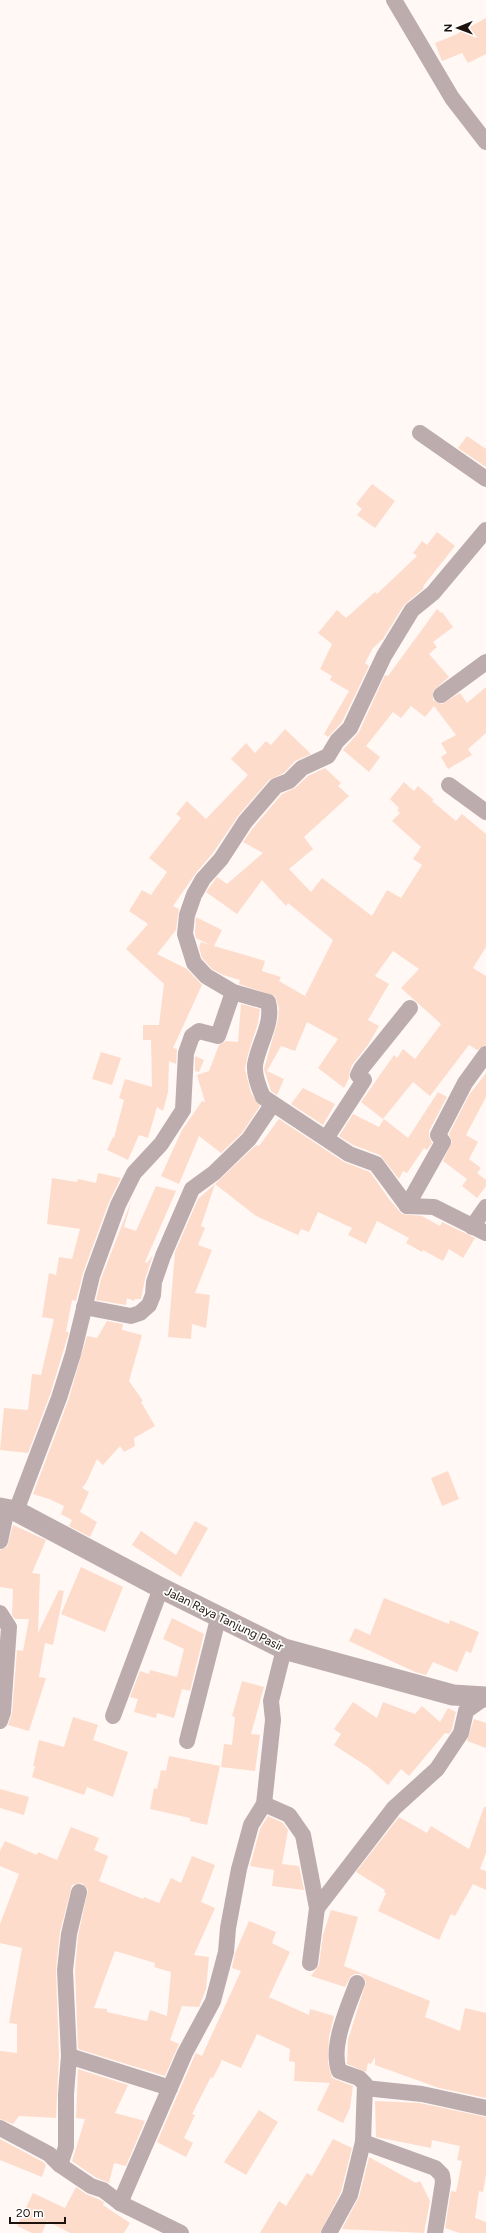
<svg xmlns="http://www.w3.org/2000/svg" width="486" height="2233" viewBox="0 0 486 2233" font-family="Figtree,sans-serif">
<style>
.building{fill:#fedccc;fill-rule:evenodd}
.lines{fill:none;stroke-linecap:round;stroke-linejoin:round}
.minor{stroke:#bcacae;stroke-width:16}
.tertiary{stroke:#bcacae;stroke-width:21}
.labels{text-anchor:middle;dominant-baseline:central;stroke-width:3.5;stroke-linejoin:round;paint-order:stroke}
.street-label{font-size:12px;fill:#1e120d;stroke:#fff}
</style>
<rect width="100%" height="100%" fill="#fff8f5"/>
<!-- building -->
<g class="building">
<polygon points="486,18 486,54 468,63 462,53 442,61 435,43 455,35"/>
<polygon points="467,436 486,449 486,467 458,448"/>
<polygon points="372,484 395,501 375,528 357,515 362,509 356,504"/>
<polygon points="437,532 455,546 424,585 423,589 404,605 383,639 373,648 365,663 369,666 342,722 328,737 324,734 349,691 330,680 332,676 320,669 332,644 318,633 337,610 346,618 375,592 377,594 417,556 413,553 422,541 427,545"/>
<polygon points="437,609 441,613 442,612 453,627 433,642 437,647 429,654 449,677 433,691 433,700 442,704 460,693 467,703 486,687 486,733 468,749 472,755 448,769 441,757 447,753 441,743 456,735 434,706 425,717 411,706 401,718 393,712 366,746 380,757 369,772 343,750 359,732 385,675 388,676"/>
<polygon points="285,729 311,754 295,761 284,773 269,780 238,816 213,853 196,873 173,906 179,909 176,930 157,954 187,969 202,985 173,1048 177,1049 176,1064 169,1061 168,1092 163,1111 157,1107 148,1138 139,1135 128,1160 107,1150 113,1137 114,1138 124,1100 119,1098 125,1079 152,1087 151,1040 143,1040 143,1025 159,1025 164,984 126,949 148,924 129,911 142,890 151,895 167,872 149,858 181,818 176,814 187,801 206,819 248,775 231,759 246,743 255,753 266,741 271,745"/>
<polygon points="325,768 341,783 338,786 349,796 304,837 313,849 289,869 311,892 322,878 372,916 387,890 401,898 422,865 413,859 421,847 392,821 400,813 397,810 399,808 390,799 404,782 414,791 418,786 434,800 432,801 456,821 462,814 486,834 486,947 473,968 486,976 486,1045 477,1050 469,1045 430,1096 413,1082 383,1119 361,1102 394,1055 397,1058 403,1049 415,1059 441,1024 401,988 419,969 393,951 375,976 389,984 368,1020 379,1026 368,1045 352,1065 349,1075 349,1078 344,1088 318,1068 338,1039 307,1022 295,1051 281,1046 267,1071 284,1079 277,1095 271,1091 264,1069 278,1020 279,1008 275,996 239,984 240,980 223,975 212,969 202,958 199,947 201,942 210,945 196,938 195,933 196,917 222,930 214,946 265,961 262,971 281,977 279,981 305,996 333,940 288,903 286,906 262,880 237,914 206,892 217,877 227,884 263,853 243,842 253,828 282,794 295,788 308,776"/>
<polygon points="241,1004 260,1009 258,1023 248,1054 245,1069 251,1093 260,1106 242,1133 221,1153 199,1136 179,1184 161,1176 182,1130 202,1101 205,1102 197,1075 209,1071 219,1045 226,1041 238,1042"/>
<polygon points="101,1052 121,1058 112,1085 92,1079"/>
<polygon points="195,1056 204,1060 199,1072 195,1071"/>
<polygon points="486,1073 486,1097 466,1135 478,1142 469,1159 481,1168 477,1173 486,1180 486,1186 477,1198 462,1186 467,1179 443,1161 452,1142 449,1134 469,1095"/>
<polygon points="303,1088 335,1104 323,1125 291,1104"/>
<polygon points="438,1092 447,1097 429,1131 429,1136 432,1143 427,1150 424,1148 407,1173 403,1171 399,1179 380,1155 353,1145 339,1136 353,1114 379,1127 384,1119 408,1138"/>
<polygon points="279,1119 344,1162 370,1172 389,1199 402,1214 422,1216 440,1226 442,1222 475,1238 463,1258 449,1249 443,1261 423,1250 422,1252 406,1243 409,1238 377,1221 366,1244 348,1235 352,1228 318,1212 309,1232 301,1229 298,1235 256,1216 215,1184 256,1145 259,1146"/>
<polygon points="98,1173 121,1178 109,1202 83,1273 76,1301 72,1300 66,1332 69,1332 50,1395 28,1453 0,1450 4,1408 28,1410 32,1374 41,1375 54,1319 42,1317 49,1273 56,1275 59,1257 72,1259 80,1229 47,1224 52,1178 77,1182 78,1179 96,1183"/>
<polygon points="215,1184 201,1226 205,1228 198,1245 212,1250 195,1293 210,1295 206,1328 192,1324 191,1339 168,1337 175,1252 198,1199"/>
<polygon points="156,1186 176,1191 145,1262 147,1263 153,1255 145,1279 141,1299 135,1299 134,1301 127,1298 126,1305 96,1300 101,1279 132,1199 124,1227 136,1231"/>
<polygon points="107,1321 123,1324 122,1330 142,1335 129,1381 143,1401 141,1402 155,1426 134,1438 135,1446 124,1452 120,1446 103,1465 97,1459 86,1483 82,1488 89,1492 80,1512 97,1522 90,1537 69,1526 72,1520 61,1514 64,1506 49,1499 33,1494 68,1401 87,1336 97,1338"/>
<polygon points="448,1471 459,1499 442,1506 431,1478"/>
<polygon points="195,1521 208,1528 181,1577 132,1545 141,1531 176,1555"/>
<polygon points="13,1525 46,1540 32,1573 40,1574 38,1633 59,1590 64,1591 53,1645 45,1643 39,1677 46,1678 29,1731 8,1725 12,1713 17,1650 23,1651 29,1619 15,1619 12,1615 13,1589 0,1587 0,1550 7,1547"/>
<polygon points="81,1567 123,1587 105,1632 61,1614"/>
<polygon points="384,1598 449,1624 450,1620 479,1632 471,1653 466,1651 457,1672 433,1662 426,1675 415,1672 349,1641 355,1628 370,1635"/>
<polygon points="172,1618 204,1634 190,1691 182,1689 174,1718 157,1713 156,1718 134,1712 138,1699 130,1697 140,1671 149,1674 150,1670 177,1677 184,1649 163,1639"/>
<polygon points="242,1681 264,1687 251,1734 260,1735 255,1771 221,1767 224,1744 232,1745 235,1717 232,1716"/>
<polygon points="353,1702 377,1718 383,1702 415,1714 422,1706 440,1722 448,1708 456,1712 452,1729 449,1734 445,1733 409,1776 401,1769 388,1785 368,1767 334,1745 341,1734 334,1729"/>
<polygon points="73,1717 98,1725 93,1740 128,1752 113,1797 87,1787 84,1795 32,1777 35,1766 33,1766 39,1740 64,1747"/>
<polygon points="474,1719 486,1723 486,1748 467,1741"/>
<polygon points="169,1756 220,1766 207,1825 190,1821 190,1818 150,1809 154,1788 157,1789 161,1770 166,1771"/>
<polygon points="0,1789 29,1797 24,1815 0,1808"/>
<polygon points="484,1807 486,1807 486,1853 480,1869 486,1871 486,1890 473,1884 455,1916 451,1914 439,1940 378,1911 386,1893 384,1892 385,1890 356,1872 399,1817 427,1833 431,1826 469,1849"/>
<polygon points="268,1816 283,1823 288,1830 282,1864 299,1866 304,1890 272,1886 274,1870 250,1866 260,1829"/>
<path d="M71,1827L99,1838L94,1850L108,1856L99,1881L143,1899L144,1897L159,1903L171,1878L181,1883L192,1856L215,1865L201,1902L215,1908L194,1955L209,1957L206,1989L199,2007L182,2006L170,2040L179,2044L165,2076L78,2049L75,1970L78,1936L88,1890L82,1883L72,1885L60,1932L56,1969L59,2056L56,2118L19,2116L13,2124L0,2119V2051L17,2053V2024L9,2023L22,1948L0,1943V1924L19,1874L0,1866V1851L5,1841L37,1855L38,1852L57,1860ZM115,1951L155,1963L154,1967L171,1972L167,2016L150,2010L147,2021L107,2012V2009L94,2008Z"/>
<polygon points="331,1910 358,1917 344,1966 430,2001 425,2017 460,2031 465,2008 486,2013 486,2098 439,2088 375,2065 375,2057 371,2064 368,2063 366,2072 347,2064 348,2040 366,1982 361,1974 355,1974 351,1976 345,1987 311,1976 319,1965 323,1935"/>
<polygon points="249,1921 276,1932 272,1943 290,1952 269,1997 309,2015 310,2009 334,2016 329,2037 328,2063 332,2078 353,2086 350,2108 343,2123 317,2110 330,2083 294,2081 295,2062 289,2061 290,2049 257,2034 241,2068 222,2060 213,2078 211,2077 192,2114 195,2115 184,2138 193,2143 186,2157 157,2142 194,2057 196,2053 202,2056 241,1971 232,1968 235,1953"/>
<polygon points="78,2069 128,2085 115,2113 145,2121 126,2166 114,2163 109,2183 95,2177 72,2161 85,2119 76,2118"/>
<polygon points="375,2101 420,2103 486,2117 486,2175 483,2192 479,2191 475,2218 486,2222 486,2233 460,2233 445,2228 451,2191 456,2192 462,2161 457,2160 460,2146 432,2140 431,2148 376,2137"/>
<polygon points="259,2110 278,2122 246,2175 224,2162"/>
<polygon points="0,2139 43,2162 46,2165 42,2177 0,2160"/>
<polygon points="333,2139 352,2148 341,2192 320,2233 260,2233 279,2201 286,2206 307,2173 312,2176"/>
<polygon points="369,2157 416,2183 420,2181 430,2201 424,2233 342,2229 359,2197"/>
<polygon points="76,2187 86,2194 98,2199 104,2202 103,2205 130,2223 124,2233 70,2233 47,2221 42,2233 32,2233 17,2226 33,2193 65,2208"/>
</g>
<g class="lines">
<!-- minor -->
<g class="minor">
<polyline points="394,0 452,98 486,142"/>
<polyline points="420,433 486,479"/>
<path d="M486,530L433,593L412,610L384,656L350,728L337,741L328,756L302,768L289,781L276,786L245,822L221,859L203,879L194,895L187,915L185,934L194,963L206,976L233,992L268,1002C274,1023 258,1044 255,1065C254,1076 259,1088 263,1097L349,1154L376,1164L407,1206L434,1207L486,1233"/>
<polyline points="441,695 486,662"/>
<polyline points="449,785 486,812"/>
<polyline points="327,1137 364,1080 358,1075 361,1069 410,1008"/>
<polyline points="407,1206 443,1142 438,1135 465,1083 486,1054"/>
<polyline points="472,1227 486,1207"/>
<polyline points="84,1307 131,1316 140,1313 149,1305 153,1295 154,1282 163,1256 192,1189 214,1173 249,1139 272,1105"/>
<polyline points="16,1511 59,1398 73,1354 92,1276 118,1205 134,1173 161,1144 183,1110 186,1053 192,1036 199,1031 218,1036 233,992"/>
<polyline points="0,1541 7,1509"/>
<polyline points="0,1613 9,1627 3,1712 0,1721"/>
<polyline points="113,1716 161,1588"/>
<polyline points="187,1741 219,1615"/>
<polyline points="264,1804 289,1815 303,1835 317,1908 310,1963"/>
<polyline points="317,1908 394,1808 437,1769 461,1733 466,1711 484,1698"/>
<polyline points="69,2056 170,2088"/>
<polyline points="365,2088 422,2094 486,2108"/>
<polyline points="0,2128 49,2154 60,2165 91,2186 103,2190 120,2203 181,2233"/>
<polyline points="363,2142 435,2168 442,2175 443,2182 435,2233"/>
<polyline points="60,2165 66,2147 66,2094 69,2056 65,1970 69,1934 79,1892"/>
<polyline points="120,2203 185,2053 213,2001 226,1952 228,1928 239,1869 251,1825 264,1804 273,1720 271,1701 284,1649"/>
<path d="M329,2233L350,2195L363,2142L365,2084L359,2078L339,2071C330,2046 348,2007 357,1983"/>
</g>
<!-- tertiary -->
<polyline class="tertiary" points="0,1508 16,1511 161,1588 284,1649 453,1695 486,1697"/>
</g>
<g class="labels">
<!-- street labels -->
<g class="street-label">
<text transform="translate(224 1619) rotate(26)">Jalan Raya Tanjung Pasir</text>
</g>
</g>
<!-- north arrow -->
<g transform="translate(458 28) rotate(269)" stroke="#ffffff" stroke-width="3" paint-order="stroke">
<path d="M0-3L7 15L0 10L-7 15Z" fill="#1e120d"/>
<text y="-6" font-size="11" font-weight="bold" text-anchor="middle" fill="#1e120d">N</text>
</g>
<!-- scale -->
<path d="M10 2217v6h55v-6" fill="none" stroke="#1e120d" stroke-width="2"/>
<text x="16" y="2217" font-size="12" fill="#1e120d" stroke="#ffffff" stroke-width="3" paint-order="stroke">20 m</text>
</svg>
